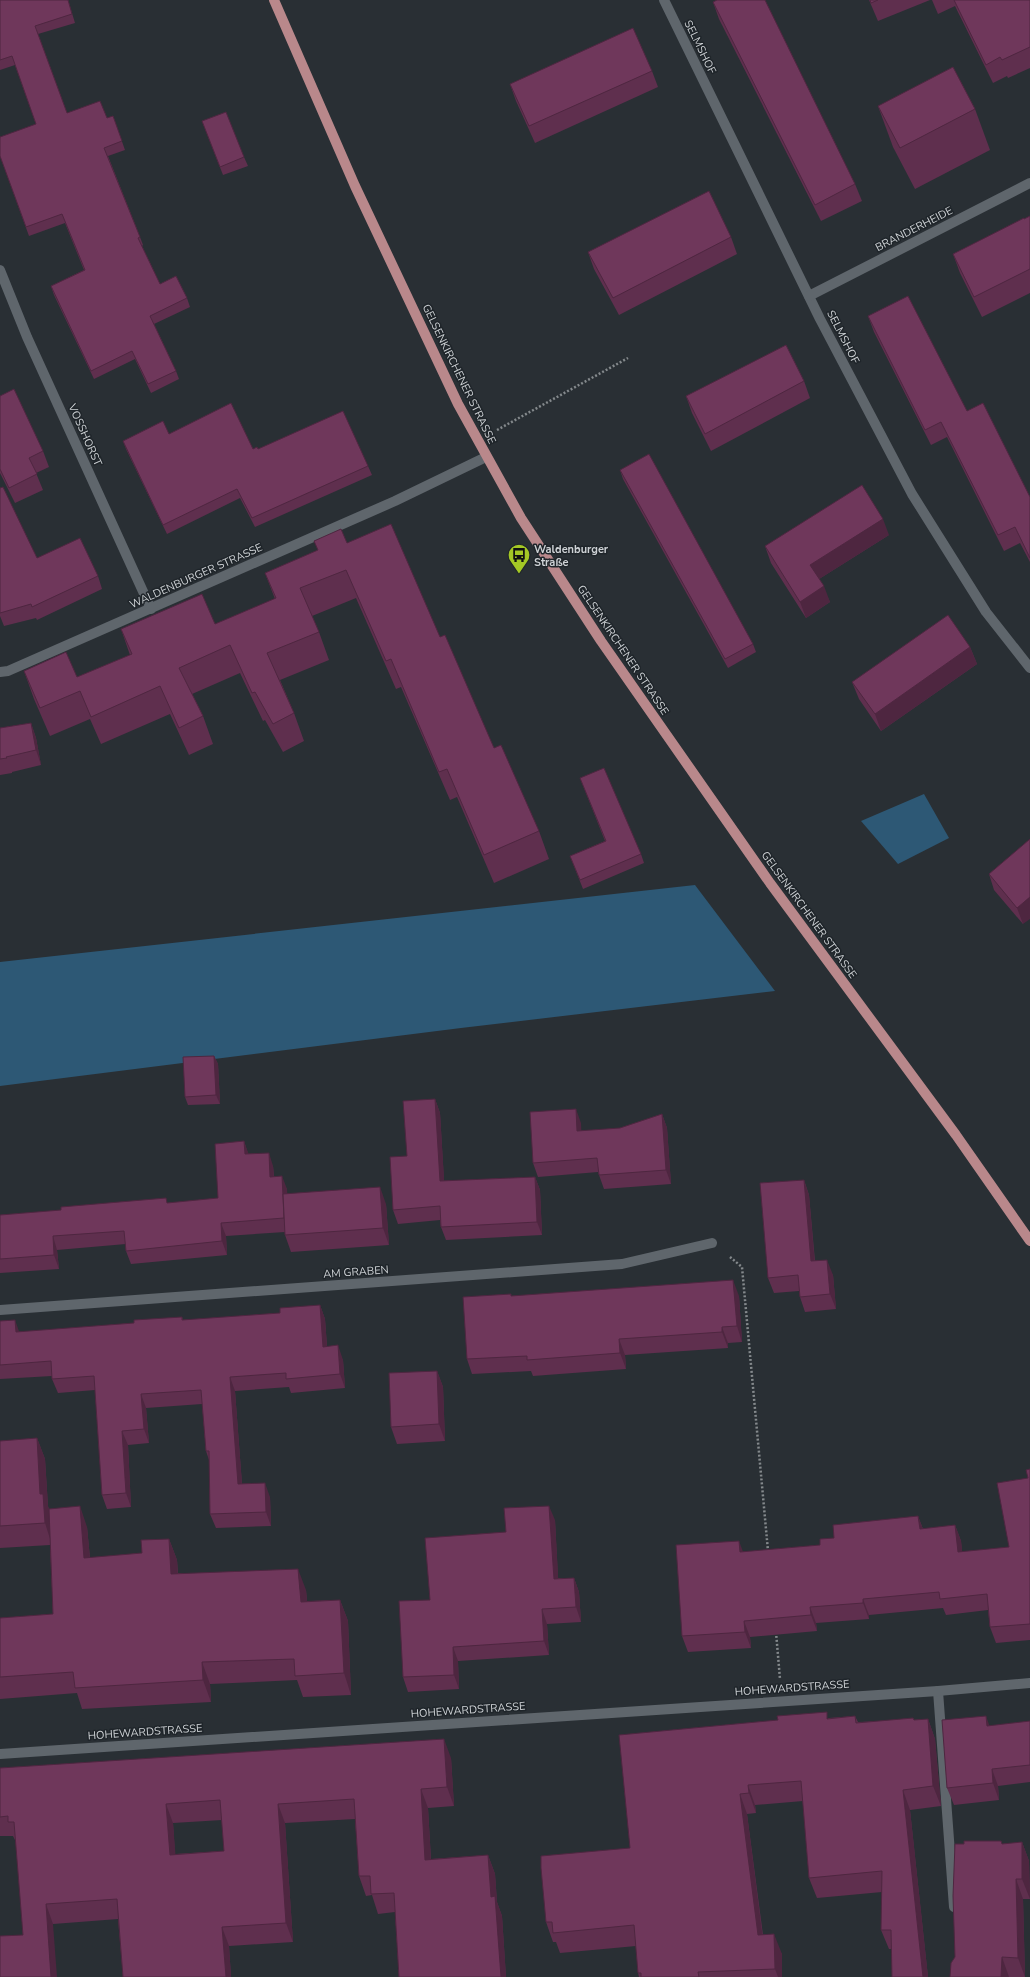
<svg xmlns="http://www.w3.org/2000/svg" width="1030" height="1977" viewBox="0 0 1030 1977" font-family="'Nunito Sans',sans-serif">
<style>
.green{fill:#2d5875}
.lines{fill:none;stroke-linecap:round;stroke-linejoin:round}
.path{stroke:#84898c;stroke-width:2.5;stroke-dasharray:2 2;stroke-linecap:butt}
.minor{stroke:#5f666c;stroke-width:10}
.major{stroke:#b9888b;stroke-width:10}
.wall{fill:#5f2f4e;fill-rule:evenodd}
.shaded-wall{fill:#4e2640}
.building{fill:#6f375b;stroke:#4e2640;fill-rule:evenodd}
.labels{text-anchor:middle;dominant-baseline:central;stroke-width:3;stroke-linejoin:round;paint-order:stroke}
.street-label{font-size:11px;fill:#ced2d5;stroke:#1f252a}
.poi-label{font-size:11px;font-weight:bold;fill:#ced2d5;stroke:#1f252a;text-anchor:start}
</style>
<rect width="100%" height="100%" fill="#292f34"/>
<!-- green -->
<g class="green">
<polygon points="924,794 949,838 898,864 861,821"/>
<polygon points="695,885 775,991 461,1028 0,1086 0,962"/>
</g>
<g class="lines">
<!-- path -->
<g class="path">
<polyline points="497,430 628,358"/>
<polyline points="730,1257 742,1267 768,1551"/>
<polyline points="776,1632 780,1679"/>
</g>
<!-- minor -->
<g class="minor">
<polyline points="664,0 820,319 912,494 986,612 1030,668"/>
<polyline points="0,270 27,337 151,609"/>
<polyline points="809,296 1030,183"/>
<polyline points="0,672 8,671 395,501 486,457"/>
<polyline points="0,1310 622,1264 712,1243"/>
<polyline points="938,1691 954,1907"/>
<polyline points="0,1754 938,1691 1030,1683"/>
</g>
<!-- major -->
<polyline class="major" points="274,0 355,186 458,404 521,518 601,641 770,883 956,1135 1030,1241"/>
</g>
<!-- wall -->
<g class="wall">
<polygon points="0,0 68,0 75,23 38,34 67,113 107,118 113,116 125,150 108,156 140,237 143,245 142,246 160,284 187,298 190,307 154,324 176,371 179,379 151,393 135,359 94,379 54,295 51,286 84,270 65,223 29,236 0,156 36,124 15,65 0,70"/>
<polygon points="869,0 930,0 878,21"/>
<polygon points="932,0 1030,0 1030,68 1008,78 1007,76 993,83 955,6 938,14"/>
<polygon points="713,2 855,184 862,201 821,221 719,19"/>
<polygon points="652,71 658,87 535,143 516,101 510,84"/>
<polygon points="878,106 975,109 990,150 915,189 893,147"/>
<polygon points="202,121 244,157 248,166 223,175"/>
<polygon points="1030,216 1030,293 982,317 960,273 953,254"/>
<polygon points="731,237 737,254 619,315 594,269 588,252"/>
<polygon points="868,316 967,411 1030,497 1030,562 1020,543 1004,551 947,437 931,445 874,332"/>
<polygon points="804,381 810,398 711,451 692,413 686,396"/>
<polygon points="0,396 43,451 49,467 36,473 43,490 15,503 0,473"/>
<polygon points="169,434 253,449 258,449 368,466 372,475 255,527 240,498 167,534 126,449 123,441"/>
<polygon points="620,470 753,644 756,652 728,668 623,479"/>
<polygon points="0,488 37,558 98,576 102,589 37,620 36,618 4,626 0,616"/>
<polygon points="889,535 819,579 830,602 806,618 771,563 765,546"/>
<polygon points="314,541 347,543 440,637 494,748 539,831 549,859 494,883 457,797 450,800 401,687 396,689 356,598 312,616 319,632 329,660 280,680 294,713 304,741 283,752 265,720 263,721 240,673 192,694 203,716 213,744 189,755 170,714 101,744 90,719 50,736 34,699 24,671 77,677 130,655 121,629 215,624 275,599 265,573 318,550"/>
<polygon points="970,647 977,664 881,731 859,699 852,682"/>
<polygon points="31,723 36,738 41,765 12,772 12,773 0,775 0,728"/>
<polygon points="580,778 641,854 644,863 583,889 570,856 605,841"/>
<polygon points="1030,839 1023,924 994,890 989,874"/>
<polygon points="214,1056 218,1064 220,1104 188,1105 185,1097"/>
<polygon points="435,1099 440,1113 444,1181 535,1177 540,1190 542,1235 446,1240 441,1227 440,1220 398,1224 393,1210 407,1156"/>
<polygon points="662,1114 667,1128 671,1184 604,1189 599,1175 598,1172 538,1177 533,1163 581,1123 581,1131 620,1128"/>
<polygon points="244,1141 248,1154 273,1166 274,1176 287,1189 287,1194 386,1204 389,1245 291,1252 285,1235 285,1232 226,1236 227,1255 131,1264 126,1251 126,1244 57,1250 59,1269 0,1273 0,1215 168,1203 218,1198"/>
<polygon points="804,1180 809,1195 815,1261 833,1275 836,1309 805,1312 800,1297 799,1291 774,1293 768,1278"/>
<polygon points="511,1296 739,1296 742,1342 728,1343 728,1348 625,1355 626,1369 533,1376 531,1371 472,1374 467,1359"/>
<polygon points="320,1305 325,1319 327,1346 343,1360 345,1388 291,1393 289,1387 235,1391 242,1484 270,1497 271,1526 216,1528 210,1514 209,1460 206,1451 202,1404 146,1408 149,1443 128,1445 131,1507 107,1509 102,1495 95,1390 58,1393 52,1379 52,1376 0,1379 0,1321 19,1332 134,1323 182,1317 183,1320 280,1313"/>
<polygon points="437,1371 443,1387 445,1441 397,1444 391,1427"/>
<polygon points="37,1438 45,1459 48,1506 49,1511 87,1527 90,1558 142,1553 169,1539 177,1560 178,1573 306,1590 307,1601 340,1600 348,1621 351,1695 303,1697 297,1680 210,1684 211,1702 82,1709 77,1693 0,1699 0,1618 53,1614 50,1545 0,1548 0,1441"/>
<polygon points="1030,1469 1030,1640 996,1643 990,1627 988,1610 946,1615 943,1608 869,1615 869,1619 816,1623 817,1631 750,1637 751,1648 688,1652 682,1636 743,1552 820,1545 834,1538 918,1516 923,1529 955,1525 961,1541 962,1552 1009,1547"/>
<polygon points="555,1520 558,1578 574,1578 579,1592 581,1622 547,1624 549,1655 458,1661 459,1689 408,1692 403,1677 430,1600 506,1532"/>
<polygon points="855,1716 858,1722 914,1720 928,1719 935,1739 941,1806 910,1810 928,1977 892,1977 892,1949 889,1949 881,1930 882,1892 817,1898 809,1878 803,1801 755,1805 756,1813 747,1814 763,1935 782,1954 782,1977 639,1977 638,1973 636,1946 560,1953 556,1942 553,1942 546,1922 630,1848 829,1718"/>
<polygon points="1030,1721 1030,1782 998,1786 999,1800 954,1805 947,1788 990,1726"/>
<path d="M451,1758L454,1806L428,1808L431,1859L488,1855L495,1874L497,1902L502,1916L506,1977H399L395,1912L378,1914L372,1895L366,1896L359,1876L355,1819L285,1823L293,1942L229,1946L231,1977H123L118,1919L53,1924L23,1935L16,1842L13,1836H0V1768ZM222,1820L224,1851L175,1854L173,1823Z"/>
<polygon points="1022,1842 1029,1861 1030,1899 1023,1899 1025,1977 950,1977 955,1957 1002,1844"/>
</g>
<!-- shaded-wall -->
<g class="shaded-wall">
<polygon points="883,519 889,535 816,581 810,565"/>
<polygon points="824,586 830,602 806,618 800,602"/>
<polygon points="970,647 977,664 881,731 875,714"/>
<polygon points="31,723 36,738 41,765 36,750"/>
<polygon points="1030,897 1030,919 1023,924 1017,908"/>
<polygon points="214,1056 218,1064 220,1104 216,1095"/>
<polygon points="435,1099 440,1113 445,1195 440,1181"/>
<polygon points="576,1109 581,1123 582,1146 577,1131"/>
<polygon points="662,1114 667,1128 671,1184 666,1170"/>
<polygon points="244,1141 249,1155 245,1154"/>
<polygon points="269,1153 273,1166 275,1190 270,1177"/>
<polygon points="282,1176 287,1189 290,1232 285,1218"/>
<polygon points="535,1177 540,1190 542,1235 537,1222"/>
<polygon points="804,1180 809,1195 816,1277 811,1261"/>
<polygon points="380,1187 386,1204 389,1245 383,1228"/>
<polygon points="221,1223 226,1236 227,1255 222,1241"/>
<polygon points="53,1236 57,1250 59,1269 54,1255"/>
<polygon points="827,1260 833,1275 836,1309 830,1294"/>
<polygon points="733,1280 739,1296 742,1342 737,1326"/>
<polygon points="320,1305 325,1319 328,1361 323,1347"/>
<polygon points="15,1320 20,1334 16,1332"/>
<polygon points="722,1327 728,1343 728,1348 722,1332"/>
<polygon points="619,1339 625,1355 626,1369 620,1353"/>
<polygon points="338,1345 343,1360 345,1388 340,1374"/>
<polygon points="437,1371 443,1387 445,1441 439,1424"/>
<polygon points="230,1377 235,1391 243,1498 238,1484"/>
<polygon points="141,1394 146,1408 149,1443 144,1429"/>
<polygon points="122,1431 128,1445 131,1507 126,1493"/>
<polygon points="37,1438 45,1459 48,1506 51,1515 52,1545 45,1523 40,1494"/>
<polygon points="265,1483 270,1497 271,1526 266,1512"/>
<polygon points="80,1506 87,1527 92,1580 84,1558"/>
<polygon points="549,1506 555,1520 559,1593 554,1579"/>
<polygon points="918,1516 924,1532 920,1529"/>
<polygon points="955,1525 961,1541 964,1568 958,1552"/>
<polygon points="169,1539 177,1560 179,1595 171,1574"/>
<polygon points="739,1541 745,1557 740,1552"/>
<polygon points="298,1569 306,1590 309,1623 301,1602"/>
<polygon points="574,1578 579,1592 581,1622 576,1607"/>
<polygon points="863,1599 869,1615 869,1619 863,1603"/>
<polygon points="340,1600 348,1621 351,1695 344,1673"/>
<polygon points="810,1607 816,1623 817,1631 811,1615"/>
<polygon points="542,1609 547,1624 549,1655 544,1641"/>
<polygon points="744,1621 750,1637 751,1648 745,1632"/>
<polygon points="453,1647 458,1661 459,1689 454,1675"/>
<polygon points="202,1662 210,1684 211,1702 203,1680"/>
<polygon points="986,1716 992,1733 987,1726"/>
<polygon points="928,1719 935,1739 941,1806 933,1786"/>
<polygon points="444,1739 451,1758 454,1806 447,1787"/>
<polygon points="992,1769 998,1786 999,1800 993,1783"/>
<polygon points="748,1785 755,1805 756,1813 749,1793"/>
<polygon points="421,1789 428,1808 432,1879 425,1860"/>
<polygon points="903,1790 910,1810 928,1977 923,1977"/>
<polygon points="740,1794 747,1814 765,1955 758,1935"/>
<polygon points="166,1804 173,1823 177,1874 170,1855"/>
<polygon points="278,1804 285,1823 293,1942 286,1923"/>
<polygon points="1022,1842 1029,1861 1030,1899 1022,1879"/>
<polygon points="488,1855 495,1874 497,1902 502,1916 506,1977 501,1977 491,1897"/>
<polygon points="1016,1879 1023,1899 1025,1977 1018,1958"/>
<polygon points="46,1904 53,1924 57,1977 51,1977"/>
<polygon points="222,1927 229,1946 231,1977 226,1977"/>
<polygon points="774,1934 782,1954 782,1977 778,1977 775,1969"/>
<polygon points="1002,1957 1009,1977 1001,1977"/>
</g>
<!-- building -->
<g class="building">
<polygon points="0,0 68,0 72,14 35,26 67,113 100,101 107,118 113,116 122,141 104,148 140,237 138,238 160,284 176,276 187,298 150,316 176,371 148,384 132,351 91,371 51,286 85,270 62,214 26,227 0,156 0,137 36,124 12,56 0,60"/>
<polygon points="717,0 765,0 855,184 815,205 713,2"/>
<polygon points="870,0 878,0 871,3"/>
<polygon points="954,0 1030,0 1030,47 1002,60 1000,57 986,65"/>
<polygon points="633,28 652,71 529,126 510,84"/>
<polygon points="953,67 975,109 900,148 878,106"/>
<polygon points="226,112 244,157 220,167 202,121"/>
<polygon points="709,191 731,237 613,298 588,252"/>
<polygon points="1030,216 1030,269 974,297 953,254 1024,218 1024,219"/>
<polygon points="908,296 967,411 983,403 1030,497 1030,558 1015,527 998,535 941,422 925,430 868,316"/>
<polygon points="786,345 804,381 705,434 686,396"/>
<polygon points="14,389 43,451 29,458 37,474 9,488 0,469 0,396"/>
<polygon points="231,403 253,449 257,447 258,449 343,411 368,466 252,518 237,489 163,525 123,441 163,421 169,434"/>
<polygon points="649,454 753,644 725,659 620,470"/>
<polygon points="862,485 883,519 810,565 824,586 800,602 765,546"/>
<polygon points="3,487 37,558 80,538 98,576 32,607 31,604 0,613 0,488"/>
<polygon points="391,524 440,637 445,635 494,748 501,745 539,831 484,855 447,769 439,772 391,659 386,661 346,570 300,588 319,632 267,653 294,713 273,724 255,692 252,693 230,645 179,668 203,716 179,728 160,686 91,717 80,691 40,708 24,671 66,652 77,677 132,654 121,629 202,594 215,624 276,598 265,573 318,550 314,541 341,529 347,543"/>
<polygon points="948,615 970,647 875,714 852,682"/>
<polygon points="31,723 36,750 6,757 7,758 0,759 0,728"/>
<polygon points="604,768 641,854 580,880 570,856 606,841 580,778"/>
<polygon points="1030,839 1030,897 1017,908 989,874"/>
<polygon points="214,1056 216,1095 185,1097 183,1057"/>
<polygon points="435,1099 440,1181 535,1177 537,1222 441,1227 440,1206 393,1210 390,1157 407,1156 403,1101"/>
<polygon points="576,1109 577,1131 620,1128 662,1114 666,1170 599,1175 597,1158 533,1163 530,1112"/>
<polygon points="244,1141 245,1154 269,1153 270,1177 282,1176 284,1218 221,1223 222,1241 126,1251 124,1231 53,1236 54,1255 0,1259 0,1215 61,1210 61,1207 166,1198 167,1203 218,1198 215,1144"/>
<polygon points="804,1180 811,1261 827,1260 830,1294 800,1297 798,1275 768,1278 760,1183"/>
<polygon points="380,1187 383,1228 285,1235 283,1194"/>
<polygon points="733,1280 737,1326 722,1327 722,1332 619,1339 620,1353 527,1360 527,1356 467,1359 463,1297 511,1294 511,1296"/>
<polygon points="320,1305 323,1347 338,1345 340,1374 286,1379 286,1373 230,1377 238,1484 265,1483 266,1512 210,1514 209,1451 206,1451 201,1390 141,1394 144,1429 122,1431 126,1493 102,1495 94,1376 52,1379 51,1361 0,1365 0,1321 15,1320 16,1332 134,1323 134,1320 182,1317 182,1320 280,1313 280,1308"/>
<polygon points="437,1371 439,1424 391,1427 389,1373"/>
<polygon points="37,1438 40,1494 43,1494 45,1523 0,1526 0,1441"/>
<polygon points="1030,1469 1030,1624 990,1627 987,1594 940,1599 939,1592 863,1599 863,1603 810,1607 811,1615 744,1621 745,1632 682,1636 676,1545 739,1541 740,1552 820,1545 820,1539 834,1538 833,1525 918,1516 920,1529 955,1525 958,1552 1009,1547 997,1483 1028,1478 1026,1470"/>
<polygon points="80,1506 84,1558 142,1553 141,1540 169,1539 171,1574 298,1569 301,1602 340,1600 344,1673 295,1676 294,1659 202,1662 203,1680 75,1688 73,1672 0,1677 0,1618 53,1614 49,1509"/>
<polygon points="549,1506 554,1579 574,1578 576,1607 542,1609 544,1641 453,1647 454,1675 403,1677 399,1601 430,1600 425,1538 506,1532 504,1508"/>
<polygon points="827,1712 827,1719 855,1716 856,1723 913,1718 914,1720 928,1719 933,1786 903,1790 923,1977 892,1977 891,1930 881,1930 882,1871 809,1878 801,1781 748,1785 749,1793 740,1794 758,1935 774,1934 775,1969 698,1972 699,1977 641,1977 641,1973 638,1973 634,1925 553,1933 552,1922 546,1922 541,1868 541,1856 630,1848 619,1735 778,1720 777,1716"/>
<polygon points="986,1716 987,1726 1030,1721 1030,1765 992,1769 993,1783 947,1788 942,1720"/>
<path d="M444,1739L447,1787L421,1789L425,1860L488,1855L491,1897L495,1896L501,1977H399L394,1893L371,1894L370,1876H359L354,1799L278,1804L286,1923L222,1927L226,1977H123L117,1899L46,1904L51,1977H0V1936L23,1935L14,1822H8V1816L0,1817V1768ZM220,1800L224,1851L170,1855L166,1804Z"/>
<polygon points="964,1841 1001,1841 1002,1844 1022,1842 1022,1879 1016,1879 1018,1958 1002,1957 1001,1977 950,1977 951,1963 955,1957 953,1896 955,1844 964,1844"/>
</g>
<!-- icons -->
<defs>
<g id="bus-pin" transform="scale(1.15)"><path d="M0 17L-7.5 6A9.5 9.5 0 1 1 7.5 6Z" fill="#a4c825" stroke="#1f252a"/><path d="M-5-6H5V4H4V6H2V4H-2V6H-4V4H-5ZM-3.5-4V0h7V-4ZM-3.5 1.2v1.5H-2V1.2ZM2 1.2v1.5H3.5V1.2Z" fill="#111"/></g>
</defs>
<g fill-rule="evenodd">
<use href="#bus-pin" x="519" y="555"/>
</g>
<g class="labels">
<!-- street labels -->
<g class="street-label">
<text transform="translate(700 47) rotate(64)">SELMSHOF</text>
<text transform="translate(914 229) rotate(-27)">BRANDERHEIDE</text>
<text transform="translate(843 337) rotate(63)">SELMSHOF</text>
<text transform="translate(459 374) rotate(64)">GELSENKIRCHENER STRASSE</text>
<text transform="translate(85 435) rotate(66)">VOSSHORST</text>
<text transform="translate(196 576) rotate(-24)">WALDENBURGER STRASSE</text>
<text transform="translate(623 650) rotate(56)">GELSENKIRCHENER STRASSE</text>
<text transform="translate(809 915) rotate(54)">GELSENKIRCHENER STRASSE</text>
<text transform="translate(356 1272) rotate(-4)">AM GRABEN</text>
<text transform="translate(792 1688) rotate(-4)">HOHEWARDSTRASSE</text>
<text transform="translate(468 1710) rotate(-4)">HOHEWARDSTRASSE</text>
<text transform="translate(145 1732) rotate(-4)">HOHEWARDSTRASSE</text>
</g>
<!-- poi labels -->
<g class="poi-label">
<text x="534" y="549">Waldenburger<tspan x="534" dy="13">Straße</tspan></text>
</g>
</g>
</svg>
